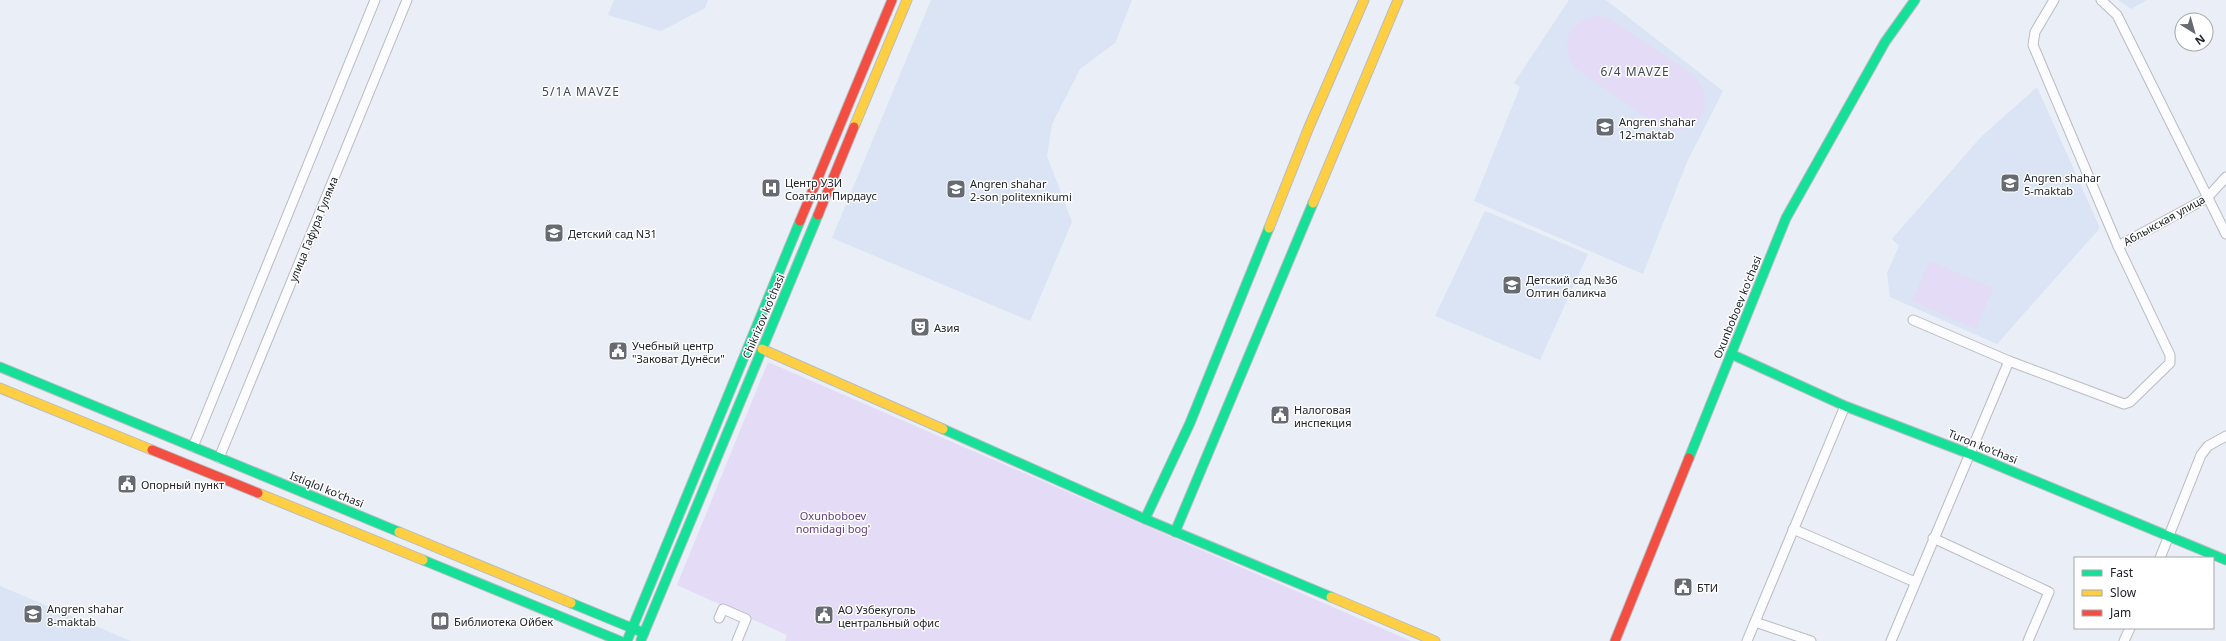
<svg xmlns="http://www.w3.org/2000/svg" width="2226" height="641" viewBox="0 0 2226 641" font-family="'Noto Sans',sans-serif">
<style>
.built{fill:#dae4f4}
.green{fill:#e4dbf6}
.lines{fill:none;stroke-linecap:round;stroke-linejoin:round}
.street-casing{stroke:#b8bbc2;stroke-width:11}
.fast-casing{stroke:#b8bbc2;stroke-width:11}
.slow-casing{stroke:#b8bbc2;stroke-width:11}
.jam-casing{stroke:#b8bbc2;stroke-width:11}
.street{stroke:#fcfcfe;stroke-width:9}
.fast{stroke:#16e098;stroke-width:9}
.slow{stroke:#ffcf43;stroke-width:9}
.jam{stroke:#f24e42;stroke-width:9}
.labels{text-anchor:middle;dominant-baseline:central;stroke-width:3;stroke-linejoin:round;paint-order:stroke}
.poi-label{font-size:11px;fill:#202329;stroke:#fff;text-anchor:start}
.street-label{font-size:11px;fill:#202329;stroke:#fff}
.park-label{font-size:11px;fill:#5e397c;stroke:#fff}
.neighbourhood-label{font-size:12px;letter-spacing:1px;fill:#3f4754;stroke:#fff}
</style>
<rect width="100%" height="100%" fill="#e9eef7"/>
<!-- built -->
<g class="built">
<polygon points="614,0 708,0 705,8 661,31 608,15"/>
<polygon points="931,0 1132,0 1115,43 1080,69 1052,124 1047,156 1072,222 1030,321 832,238"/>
<polygon points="1569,0 1606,0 1723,91 1687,162 1643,274 1474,201 1520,87 1514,83"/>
<polygon points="2118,0 2147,0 2131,9"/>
<polygon points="2037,87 2100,228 1997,344 1890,297 1887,273 1899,246 1892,239 1980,138"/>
<polygon points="1485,211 1588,254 1540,360 1435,316"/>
<polygon points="0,586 131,641 0,641"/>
</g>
<!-- green -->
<g class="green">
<path d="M1599,16L1609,18L1693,75C1722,104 1696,142 1659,126L1575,68C1558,43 1569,19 1599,16Z"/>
<polygon points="1930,261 1993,288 1976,329 1912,301"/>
<polygon points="768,362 1411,641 785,641 787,635 677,585"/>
</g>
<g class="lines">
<!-- street casing -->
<g class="street-casing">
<g id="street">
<polyline points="2101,0 2117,15 2226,234"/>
<polyline points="2118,246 2207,198 2226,177"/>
<polyline points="1913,320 2009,361 2124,404 2130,402 2170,363 2170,355 2118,246 2033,45 2035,32 2054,0"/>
<polyline points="193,447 375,0"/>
<polyline points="219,458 407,0"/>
<polyline points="1793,529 1915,582"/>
<polyline points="1933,538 2049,592 2028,641"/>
<polyline points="2160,558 2201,455 2208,446 2226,436"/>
<polyline points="719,618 723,609 746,619 737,641"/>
<polyline points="1755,622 1811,641"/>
<polyline points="1747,641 1845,406"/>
<polyline points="1891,641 2009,361"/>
<polyline points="2124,641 2130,628"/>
</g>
</g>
<!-- fast casing -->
<g class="fast-casing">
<g id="fast">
<polyline points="1731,354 1845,406 1970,454 2226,560"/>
<polyline points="0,367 399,532"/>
<polyline points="943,429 1145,519 1331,597"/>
<polyline points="1689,458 1786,218 1885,42 1915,0"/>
<polyline points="1145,519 1190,423 1269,228"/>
<polyline points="1175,532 1313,203"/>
<polyline points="423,560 620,641"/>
<polyline points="571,603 644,633"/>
<polyline points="641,640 818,215"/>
<polyline points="627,641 800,221"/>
</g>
</g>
<!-- slow casing -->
<g class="slow-casing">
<g id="slow">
<polyline points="854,127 907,0"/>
<polyline points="1313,203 1398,0"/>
<polyline points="1269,228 1309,127 1364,0"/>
<polyline points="762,349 943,429"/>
<polyline points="0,388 152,450"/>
<polyline points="258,493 423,560"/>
<polyline points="399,532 571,603"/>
<polyline points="1331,597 1435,641"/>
</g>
</g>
<!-- jam casing -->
<g class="jam-casing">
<g id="jam">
<polyline points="818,215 854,127"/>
<polyline points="800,221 892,0"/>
<polyline points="152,450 258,493"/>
<polyline points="1615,641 1689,458"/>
</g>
</g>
<!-- street -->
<use href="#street" class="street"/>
<!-- fast -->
<use href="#fast" class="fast"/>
<!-- slow -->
<use href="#slow" class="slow"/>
<!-- jam -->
<use href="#jam" class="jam"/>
</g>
<!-- icons -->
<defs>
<g id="school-square" transform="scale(1)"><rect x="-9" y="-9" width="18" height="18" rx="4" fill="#666a71" stroke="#fff"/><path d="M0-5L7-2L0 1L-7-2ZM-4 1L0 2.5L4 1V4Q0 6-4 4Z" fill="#fff"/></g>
<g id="hospital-square" transform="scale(1)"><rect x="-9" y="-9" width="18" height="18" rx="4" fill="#666a71" stroke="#fff"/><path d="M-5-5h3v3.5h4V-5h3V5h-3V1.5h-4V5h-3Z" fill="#fff"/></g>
<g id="university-square" transform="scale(1)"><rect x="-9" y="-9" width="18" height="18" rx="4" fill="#666a71" stroke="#fff"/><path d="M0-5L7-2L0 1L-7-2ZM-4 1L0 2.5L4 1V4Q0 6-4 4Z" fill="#fff"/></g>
<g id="theatre-square" transform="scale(1)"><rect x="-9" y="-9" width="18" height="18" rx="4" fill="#666a71" stroke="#fff"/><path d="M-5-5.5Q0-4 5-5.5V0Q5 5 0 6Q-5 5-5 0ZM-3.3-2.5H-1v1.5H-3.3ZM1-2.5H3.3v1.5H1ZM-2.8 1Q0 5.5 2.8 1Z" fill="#fff"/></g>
<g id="civic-square" transform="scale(1)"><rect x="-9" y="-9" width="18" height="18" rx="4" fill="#666a71" stroke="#fff"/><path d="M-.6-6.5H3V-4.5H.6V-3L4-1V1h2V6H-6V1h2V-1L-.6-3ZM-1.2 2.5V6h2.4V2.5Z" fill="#fff"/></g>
<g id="library-square" transform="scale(1)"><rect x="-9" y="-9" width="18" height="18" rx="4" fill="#666a71" stroke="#fff"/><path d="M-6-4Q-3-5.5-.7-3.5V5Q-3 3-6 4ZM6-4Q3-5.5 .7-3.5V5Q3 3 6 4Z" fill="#fff"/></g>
</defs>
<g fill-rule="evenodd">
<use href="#school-square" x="1605" y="127"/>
<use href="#school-square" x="2010" y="183"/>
<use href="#hospital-square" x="771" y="188"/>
<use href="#university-square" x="956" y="189"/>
<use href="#school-square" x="554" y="233"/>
<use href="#school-square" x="1512" y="285"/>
<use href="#theatre-square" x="920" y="327"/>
<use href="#civic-square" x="618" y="351"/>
<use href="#civic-square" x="1280" y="415"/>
<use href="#civic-square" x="127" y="484"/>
<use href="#civic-square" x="1683" y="587"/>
<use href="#school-square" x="33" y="614"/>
<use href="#civic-square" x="824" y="615"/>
<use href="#library-square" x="440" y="621"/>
</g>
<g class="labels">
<!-- poi labels -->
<g class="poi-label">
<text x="1619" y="121">Angren shahar<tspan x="1619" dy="13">12-maktab</tspan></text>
<text x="2024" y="177">Angren shahar<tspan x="2024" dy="13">5-maktab</tspan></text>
<text x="785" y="182">Центр УЗИ<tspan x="785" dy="13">Соатали Пирдаус</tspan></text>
<text x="970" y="183">Angren shahar<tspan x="970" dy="13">2-son politexnikumi</tspan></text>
<text x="568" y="233">Детский сад N31</text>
<text x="1526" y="279">Детский сад №36<tspan x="1526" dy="13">Олтин баликча</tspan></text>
<text x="934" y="327">Азия</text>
<text x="632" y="345">Учебный центр<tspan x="632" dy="13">"Заковат Дунёси"</tspan></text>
<text x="1294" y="409">Налоговая<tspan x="1294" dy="13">инспекция</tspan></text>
<text x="141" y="484">Опорный пункт</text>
<text x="1697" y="587">БТИ</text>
<text x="47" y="608">Angren shahar<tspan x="47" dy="13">8-maktab</tspan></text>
<text x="838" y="609">АО Узбекуголь<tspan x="838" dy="13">центральный офис</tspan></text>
<text x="454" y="621">Библиотека Ойбек</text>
</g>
<!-- street labels -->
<g class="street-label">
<text transform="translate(2164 220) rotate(-29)">Аблыкская улица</text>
<text transform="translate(313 229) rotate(-68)">улица Гафура Гуляма</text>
<text transform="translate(1737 307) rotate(-68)">Oxunboboev ko'chasi</text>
<text transform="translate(763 316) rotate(-67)">Chikrizov ko'chasi</text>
<text transform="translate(1983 446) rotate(22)">Turon ko'chasi</text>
<text transform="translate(327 489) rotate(22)">Istiqlol ko'chasi</text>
</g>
<!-- park labels -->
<g class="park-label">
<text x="833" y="515">Oxunboboev<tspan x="833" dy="13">nomidagi bog'</tspan></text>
</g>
<!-- neighbourhood labels -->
<g class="neighbourhood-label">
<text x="1635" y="71">6/4 MAVZE</text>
<text x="581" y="91">5/1A MAVZE</text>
</g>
</g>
<!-- legend -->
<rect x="2074" y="557" width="140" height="72" fill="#ffffff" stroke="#a6a7a9"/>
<rect x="2082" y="570" width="20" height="6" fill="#16e098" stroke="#a6a7a9"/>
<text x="2110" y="577" font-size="12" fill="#202329">Fast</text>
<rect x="2082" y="590" width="20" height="6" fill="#ffcf43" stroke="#a6a7a9"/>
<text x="2110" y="597" font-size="12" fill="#202329">Slow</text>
<rect x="2082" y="610" width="20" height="6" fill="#f24e42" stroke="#a6a7a9"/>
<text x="2110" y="617" font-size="12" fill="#202329">Jam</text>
<!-- north arrow -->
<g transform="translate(2194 32) rotate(143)"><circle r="19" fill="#ffffff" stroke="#a6a7a9"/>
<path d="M0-3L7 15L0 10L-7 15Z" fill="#666a71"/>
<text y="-6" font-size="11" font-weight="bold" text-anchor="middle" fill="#202329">N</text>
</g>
</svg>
